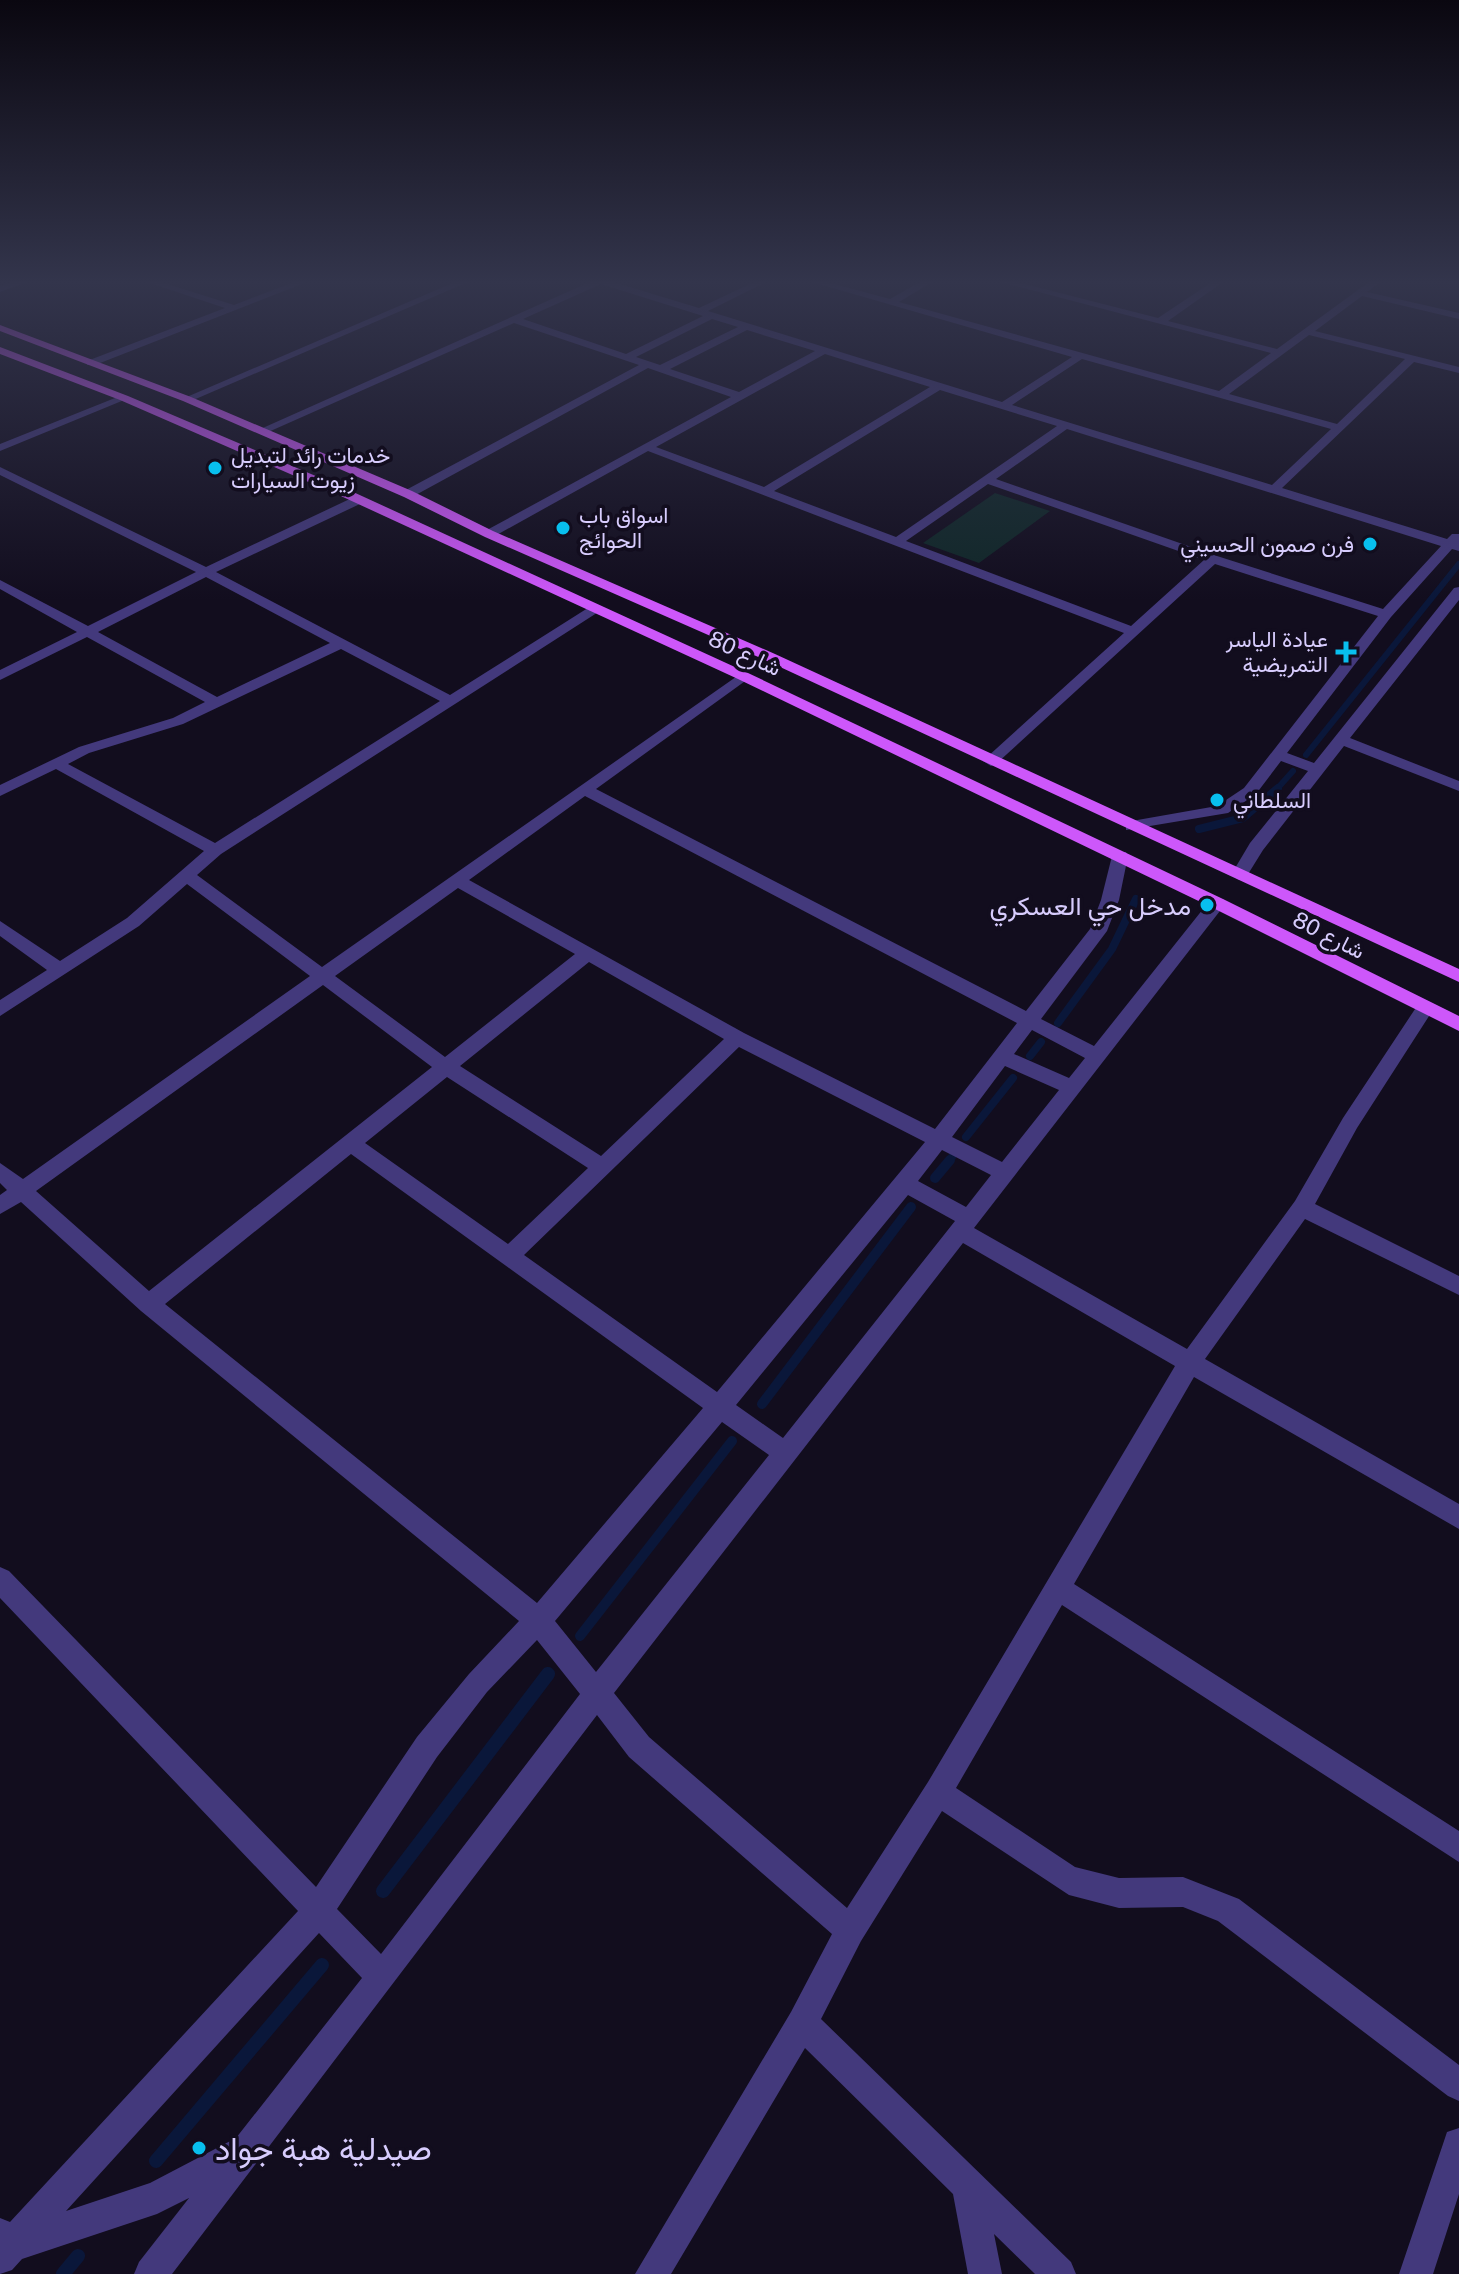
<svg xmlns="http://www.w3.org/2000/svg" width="1459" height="2274" viewBox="0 0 1459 2274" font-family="'Public Sans',Vazirmatn,sans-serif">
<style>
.green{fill:#102728}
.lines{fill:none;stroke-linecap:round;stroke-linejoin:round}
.stream-far3{stroke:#0a173a;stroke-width:6}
.stream-far2{stroke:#0a173a;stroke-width:8}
.stream-far1{stroke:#0a173a;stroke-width:10}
.stream{stroke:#0a173a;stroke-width:14}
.minor{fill:#43397c;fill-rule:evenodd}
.major{fill:#cd57fa;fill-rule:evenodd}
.poi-dot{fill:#08bfee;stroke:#120d1e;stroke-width:3}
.labels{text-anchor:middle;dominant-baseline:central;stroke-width:7;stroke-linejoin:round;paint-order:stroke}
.far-poi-label{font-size:22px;fill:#d7ccfd;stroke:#120d1e;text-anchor:start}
.far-street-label{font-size:22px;fill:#d7ccfd;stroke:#120d1e}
.poi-label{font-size:26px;fill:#d7ccfd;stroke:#120d1e;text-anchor:end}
.near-poi-label{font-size:32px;fill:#d7ccfd;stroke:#120d1e;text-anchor:start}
</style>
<rect width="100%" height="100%" fill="#120d1e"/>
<!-- green -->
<polygon class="green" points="995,493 1050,511 979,563 923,543"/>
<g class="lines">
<!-- stream-far3 -->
<g class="stream-far3">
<polyline points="1306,755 1459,564"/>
<polyline points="1276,790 1293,771"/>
</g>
<!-- stream-far2 -->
<g class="stream-far2">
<polyline points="1199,829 1243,818 1278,788"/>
<polyline points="1058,1023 1112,949 1136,899"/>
<polyline points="1030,1056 1041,1042"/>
<polyline points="966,1137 1013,1078"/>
<polyline points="948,1162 952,1157"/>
</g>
<!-- stream-far1 -->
<g class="stream-far1">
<polyline points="935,1178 950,1160"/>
<polyline points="762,1404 911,1207"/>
<polyline points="580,1636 732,1441"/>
</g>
<!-- stream -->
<g class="stream">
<polyline points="383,1891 548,1674"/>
<polyline points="156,2161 322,1965"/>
<polyline points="63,2274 78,2256"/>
</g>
<!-- minor -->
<g class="minor">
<polygon points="13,282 27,282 0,292 0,286"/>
<polygon points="147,282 161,282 234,305 294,282 307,282 95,365 87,365 87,361 225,308"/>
<polygon points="455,282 468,282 191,401 182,399"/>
<path d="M590,282H613L699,308L754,282H766L708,311L1002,402L1072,357L812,282H827L890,299L920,282H932L899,302L1219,391L1271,353L1001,282H1017L1158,318L1212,282H1223L1168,321L1277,349L1369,282H1380L1367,292L1459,313V319L1362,296L1315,331L1459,367V373L1414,362L1282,488L1447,539L1452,534H1459V551L1452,549L1391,617L1287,753L1314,763L1454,588L1459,587V600L1350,738L1459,781V791L1344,746L1263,850L1245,879L1239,880L1231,875L1250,843L1308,771L1281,761L1256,794L1228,813L1126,830V822L1217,806L1244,788L1378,616L1215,564L996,764L991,766L983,761L986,758L1124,633L648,451L493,537H485V531L731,397L648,368L412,497H404V491L639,365L514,323L266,433L256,431ZM601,284L703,316L626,354L523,319ZM712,319L738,327L660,365L636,357ZM747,330L815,351L739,392L670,369ZM1309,335L1405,359L1337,424L1229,394ZM825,354L930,387L764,487L656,447ZM1082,359L1331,429L1272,485L1012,405ZM940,390L1057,426L896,537L774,491ZM1067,429L1441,546L1383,609L1217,556L996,479ZM988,484L1204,560L1131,626L906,541Z"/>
<polygon points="120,396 129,398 0,451 0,444"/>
<path d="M0,467L206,567L354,497H362V503L216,572L450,695L591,606L603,609L221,854L197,875L322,967L743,672L748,673V679L596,789L1026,1011L1090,929L1101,900L1112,856L1114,852H1126L1128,856L1119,900L1107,931L1041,1019L1094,1046L1211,899H1223L1226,903L1223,907L974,1228L1187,1349L1295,1201L1343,1118L1419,1003H1431L1434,1008L1431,1013L1357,1128L1315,1204L1459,1276V1295L1305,1219L1205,1359L1459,1504V1529L1194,1377L1074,1584L1459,1831V1862L1062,1605L956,1788L1075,1867L1119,1878L1183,1877L1239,1899L1459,2065V2101L1448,2096L1218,1921L1183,1907L1119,1908L1069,1895L942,1811L861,1941L821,2019L1071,2262L1076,2274H1035L994,2234L1002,2274H968L953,2194L805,2048L671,2274H635L791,2012L832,1934L629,1757L597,1715L172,2274H134L139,2262L189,2198L157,2214L22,2259L12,2270L0,2274V2218L10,2222L298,1911L0,1598V1567L9,1571L316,1887L417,1737L469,1674L519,1621L141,1311L21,1202L0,1214V1195L7,1190L0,1183V1163L23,1179L310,976L187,884L139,926L0,1016V1000L47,970L0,936V921L60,961L127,918L204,851L56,769L0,796V785L79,747L173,718L205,702L87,637L0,680V670L77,632L0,589V580L88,626L196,572L0,475ZM206,577L330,643L217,697L98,632ZM341,649L440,701L215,843L68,764L89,753L183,724ZM585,796L1017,1023L935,1129L744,1033L469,880ZM458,888L575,954L445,1057L335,976ZM589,962L724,1039L601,1156L460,1066ZM323,985L432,1067L149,1291L36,1191ZM1032,1030L1085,1058L1069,1078L1014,1054ZM739,1047L925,1142L717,1392L524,1255ZM1005,1066L1059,1090L1002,1162L952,1137ZM447,1077L588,1168L508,1244L365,1143ZM942,1150L991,1175L966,1207L918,1181ZM351,1154L703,1408L537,1603L165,1304ZM908,1195L955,1221L783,1438L736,1405ZM963,1243L1175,1366L928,1782L847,1908L649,1737L614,1693ZM722,1422L769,1455L596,1672L555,1621ZM537,1640L580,1694L381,1954L337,1909L437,1757L487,1692ZM319,1933L362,1978L236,2138L150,2183L66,2211Z"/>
<polygon points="1459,2128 1459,2194 1433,2274 1399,2274 1443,2144 1447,2132"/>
</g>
<!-- major -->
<g class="major">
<polygon points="0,325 191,397 412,491 493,531 775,654 1459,969 1459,982 765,660 485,537 404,497 183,401 0,331"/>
<polygon points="0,347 128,396 351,491 748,673 1223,899 1459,1016 1459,1031 1211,907 738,679 343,497 120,400 0,354"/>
</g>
</g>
<!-- sky -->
<linearGradient id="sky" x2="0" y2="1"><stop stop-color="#0a0710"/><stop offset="0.47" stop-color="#33354c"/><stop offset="1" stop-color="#33354c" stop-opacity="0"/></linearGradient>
<rect width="1459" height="600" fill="url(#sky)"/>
<!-- markers -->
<g class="poi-dot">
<circle cx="215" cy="468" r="8"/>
<circle cx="563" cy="528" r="8"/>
<circle cx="1370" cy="544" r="8"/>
<path d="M1342 640h8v8h8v8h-8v8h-8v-8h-8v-8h8z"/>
<circle cx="1217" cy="800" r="8"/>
<circle cx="1207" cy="905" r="8"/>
<circle cx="199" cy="2148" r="8"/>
</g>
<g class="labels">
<!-- far-poi labels -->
<g class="far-poi-label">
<text x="231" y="455">خدمات رائد لتبديل<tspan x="231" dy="25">زيوت السيارات</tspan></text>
<text x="579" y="515">اسواق باب<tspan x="579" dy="25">الحوائج</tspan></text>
<text x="1354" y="544" text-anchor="end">فرن صمون الحسيني</text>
<text x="1328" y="639" text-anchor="end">عيادة الياسر<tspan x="1328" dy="25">التمريضية</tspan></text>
<text x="1233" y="800">السلطاني</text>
</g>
<!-- far-street labels -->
<g class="far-street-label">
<text transform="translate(745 653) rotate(25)">شارع 80</text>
<text transform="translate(1329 935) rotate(27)">شارع 80</text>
</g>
<!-- poi labels -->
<g class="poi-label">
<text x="1191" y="905">مدخل حي العسكري</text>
</g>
<!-- near-poi labels -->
<g class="near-poi-label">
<text x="215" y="2148">صيدلية هبة جواد</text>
</g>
</g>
</svg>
